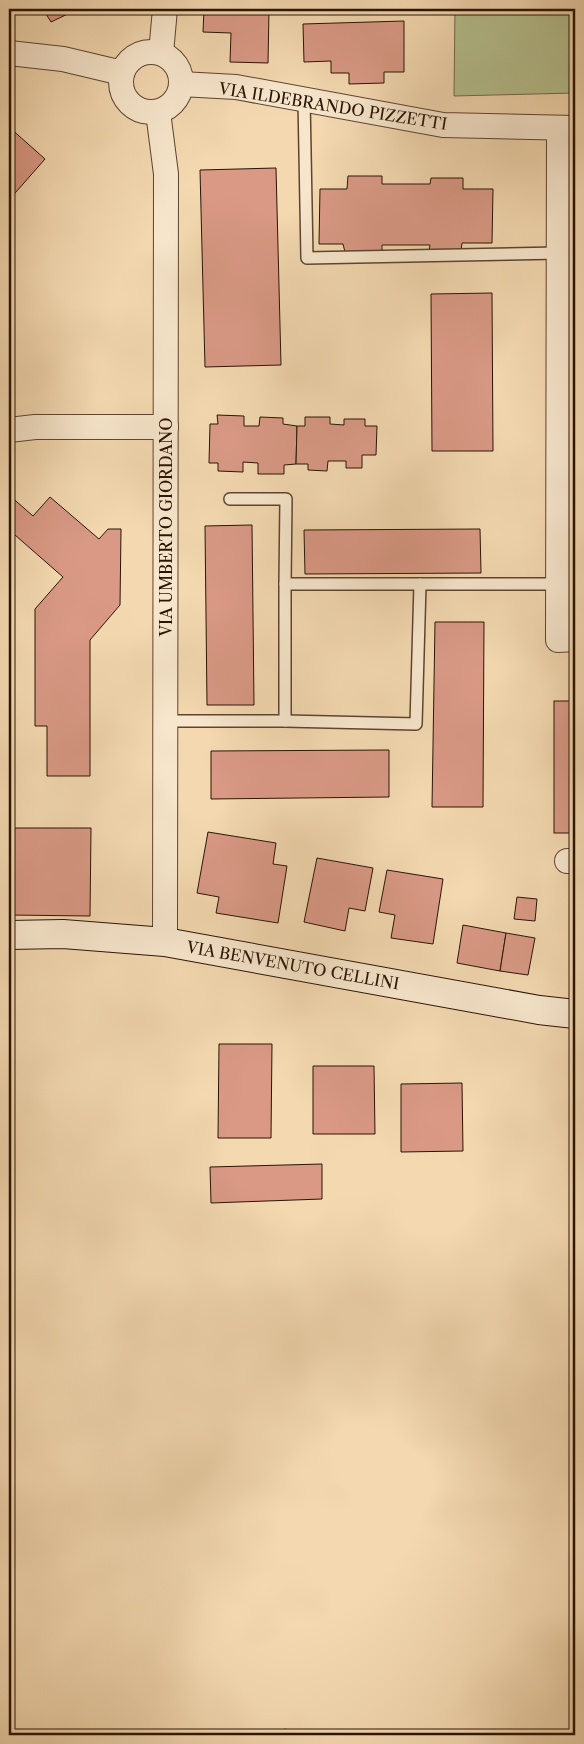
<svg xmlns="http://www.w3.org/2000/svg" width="584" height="1744" viewBox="0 0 584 1744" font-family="'Libre Caslon Text',serif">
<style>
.green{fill:#b6c08f;stroke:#706a4a}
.building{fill:#d99985;stroke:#2a1405}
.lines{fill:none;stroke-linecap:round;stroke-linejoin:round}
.lane-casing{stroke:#5c4530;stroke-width:14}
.street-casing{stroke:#5c4530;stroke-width:26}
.secondary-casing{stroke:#2a1405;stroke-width:30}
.lane{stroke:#f7e6cc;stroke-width:11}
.street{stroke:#f7e6cc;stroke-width:24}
.secondary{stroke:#f7e6cc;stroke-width:28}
.labels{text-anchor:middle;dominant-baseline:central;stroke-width:4;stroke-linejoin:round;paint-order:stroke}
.street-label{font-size:16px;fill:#2a1405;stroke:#f7e6cc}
</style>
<rect width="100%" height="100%" fill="#f3d8b0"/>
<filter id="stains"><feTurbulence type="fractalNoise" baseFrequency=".004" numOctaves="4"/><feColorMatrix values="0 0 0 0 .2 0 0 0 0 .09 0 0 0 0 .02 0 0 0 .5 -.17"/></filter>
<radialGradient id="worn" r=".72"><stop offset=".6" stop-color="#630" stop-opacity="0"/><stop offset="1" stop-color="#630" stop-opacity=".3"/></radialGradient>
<!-- green -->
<polygon class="green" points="455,9 575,9 575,93 454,96"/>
<!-- building -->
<g class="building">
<polygon points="43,9 78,9 51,22"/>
<polygon points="204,9 269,9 268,63 230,62 231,33 203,32"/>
<polygon points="404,21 404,72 384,72 384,83 349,84 349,73 331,73 331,61 304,62 303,24"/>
<polygon points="9,127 45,159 9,200"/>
<polygon points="276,168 281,365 205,367 200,170"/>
<polygon points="348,176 382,176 382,184 430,184 431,178 463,178 463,189 493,189 492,243 462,243 461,251 429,251 430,245 382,245 382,253 345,252 343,244 319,244 320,189 347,189"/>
<polygon points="492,293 493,451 432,451 431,294"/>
<polygon points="217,415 244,416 244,426 259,426 260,417 283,418 283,424 297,426 296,464 284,465 284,474 258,474 258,463 243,462 243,472 218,471 218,463 209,463 210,424 218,424"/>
<polygon points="305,417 330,417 330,424 344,425 344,419 365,419 365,426 377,426 376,455 362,455 362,468 346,468 346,461 328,461 327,471 308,470 308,464 296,464 297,426 305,426"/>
<polygon points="9,495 33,516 50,497 99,539 108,529 121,529 120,605 90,640 90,776 47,776 47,726 35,726 35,609 63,577 15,535 9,542"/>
<polygon points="252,525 254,705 207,705 205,526"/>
<polygon points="480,529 481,573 305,574 304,530"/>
<polygon points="435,622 484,622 483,807 432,807"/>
<rect x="554" y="701" width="21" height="132"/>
<polygon points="389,750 389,797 211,799 211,751"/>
<polygon points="9,828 91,828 90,916 9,915"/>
<polygon points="208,832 276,843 273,864 287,866 278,923 216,913 219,897 197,893"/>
<polygon points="317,858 373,868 365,911 349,908 345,931 304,922"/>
<polygon points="387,870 443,879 433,944 391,938 395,915 379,912"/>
<polygon points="517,897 537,899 535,921 514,919"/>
<polygon points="463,925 506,933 500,971 457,963"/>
<polygon points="506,933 535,938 528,975 500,971"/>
<polygon points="219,1044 272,1044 271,1138 218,1138"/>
<polygon points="313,1066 374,1066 375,1134 313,1134"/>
<polygon points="462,1083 463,1151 401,1152 401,1084"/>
<polygon points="322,1164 322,1199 211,1203 210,1167"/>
<polygon points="286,1729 287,1735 255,1735"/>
</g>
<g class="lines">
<!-- lane casing -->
<g class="lane-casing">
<g id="lane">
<polyline points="304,99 307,258 559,253"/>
<polyline points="230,499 286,499 285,584"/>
<polyline points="165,721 285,721 285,584 558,584"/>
<polyline points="285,721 416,724 420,584"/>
</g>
</g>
<!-- street casing -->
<g class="street-casing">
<g id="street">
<circle cx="151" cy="82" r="30"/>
<polyline points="9,53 63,59 122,73"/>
<polyline points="161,53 165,9"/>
<polyline points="181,84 236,87 443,125 575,128"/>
<polyline points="158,112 166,174 165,942"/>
<polyline points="559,128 558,640 575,639"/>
<polyline points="9,430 35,427 166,427"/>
<polyline points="567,861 575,861"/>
</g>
</g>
<!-- secondary casing -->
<g class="secondary-casing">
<polyline id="secondary" points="9,935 63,934 165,942 539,1010 575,1014"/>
</g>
<!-- lane -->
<use href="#lane" class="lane"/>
<!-- street -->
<use href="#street" class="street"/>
<!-- secondary -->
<use href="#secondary" class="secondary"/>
</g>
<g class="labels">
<!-- street labels -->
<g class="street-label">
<text transform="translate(333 106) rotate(9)">VIA ILDEBRANDO PIZZETTI</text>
<text transform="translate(166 527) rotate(-90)">VIA UMBERTO GIORDANO</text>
<text transform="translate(293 965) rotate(10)">VIA BENVENUTO CELLINI</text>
</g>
</g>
<!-- margin -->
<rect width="584" height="1744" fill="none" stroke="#f3d8b0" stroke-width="30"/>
<rect x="10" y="10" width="564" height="1724" fill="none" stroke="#2a1405" stroke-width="2.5"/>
<rect x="15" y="15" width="554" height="1714" fill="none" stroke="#2a1405"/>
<rect width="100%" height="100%" filter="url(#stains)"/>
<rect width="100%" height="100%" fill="url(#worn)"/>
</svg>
